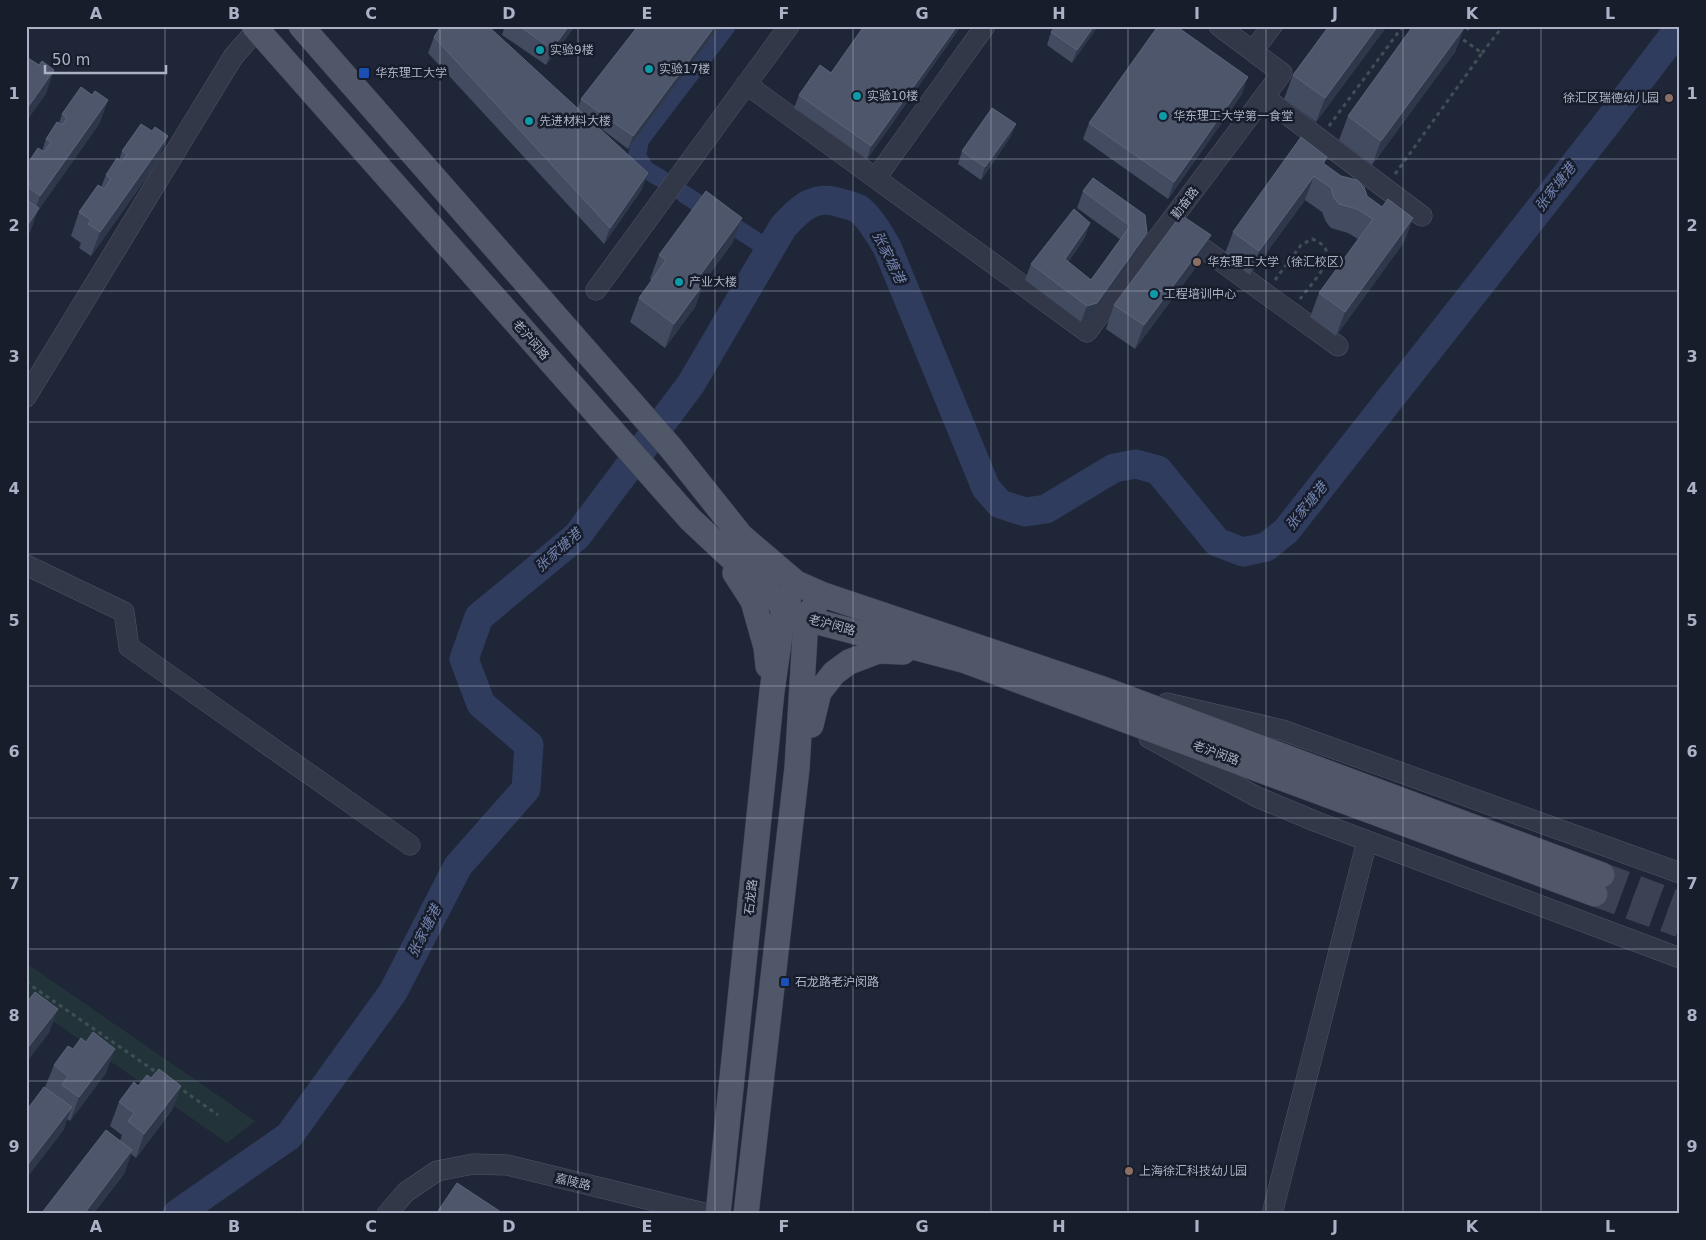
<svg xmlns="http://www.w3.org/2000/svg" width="1706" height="1240" viewBox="0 0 1706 1240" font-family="'DejaVu Sans','Noto Sans SC',sans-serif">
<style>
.green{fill:#22343a}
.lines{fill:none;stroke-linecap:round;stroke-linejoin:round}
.canal{stroke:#2f3c5e;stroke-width:18}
.river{stroke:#2f3c5e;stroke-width:29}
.major-tunnel{stroke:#3b4253;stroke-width:25;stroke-dasharray:25 12;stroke-linecap:butt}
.minor-casing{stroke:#505566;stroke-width:21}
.major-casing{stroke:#3c4151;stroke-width:26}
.path{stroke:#3e5056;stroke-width:3;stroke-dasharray:4 4;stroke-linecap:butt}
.minor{stroke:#323848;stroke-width:20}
.major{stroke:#505768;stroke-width:25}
.major-bridge-casing{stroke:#3c4151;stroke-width:26;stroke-linecap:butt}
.major-bridge{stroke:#505768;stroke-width:25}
.wall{fill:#424b60}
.shaded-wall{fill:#2f374b}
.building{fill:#4d566b;stroke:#5c6479}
.grid{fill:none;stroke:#acb2c5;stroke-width:1;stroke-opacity:0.55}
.culture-dot{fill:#0f9aa8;stroke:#181d2c;stroke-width:2}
.transit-dot{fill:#1a4fb4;stroke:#181d2c;stroke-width:2}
.education-dot{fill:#8d6e63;stroke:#181d2c;stroke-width:2}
.labels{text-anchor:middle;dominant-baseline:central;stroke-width:5;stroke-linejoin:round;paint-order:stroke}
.poi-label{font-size:12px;fill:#acb2c5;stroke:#181d2c;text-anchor:start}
.street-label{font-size:12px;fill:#acb2c5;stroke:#181d2c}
.water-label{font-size:14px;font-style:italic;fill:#7384af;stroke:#181d2c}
.neatline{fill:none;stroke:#acb2c5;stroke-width:2}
.grid-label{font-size:16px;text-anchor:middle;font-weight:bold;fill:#acb2c5}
</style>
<rect width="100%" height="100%" fill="#1f2637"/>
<!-- green -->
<polygon class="green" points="26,963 255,1121 227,1143 26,1002"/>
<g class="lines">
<!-- canal -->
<g class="canal">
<polyline points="660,178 646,170 637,156 640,140 727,26"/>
<polyline points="684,194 770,250"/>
</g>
<!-- river -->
<path class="river" d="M177,1214L289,1136L393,992L458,866L526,789L529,745L481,704L464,659L479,617L577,536L691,384L783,227C801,207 816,193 844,204C849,205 855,207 859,209C871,219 879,234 887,247L986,488L1000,504L1025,512L1046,509L1114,468L1136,464L1158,470L1217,542L1243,552L1266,547L1286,531L1604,127L1680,27"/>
<!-- major-tunnel -->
<g class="major-tunnel">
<polyline points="1602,875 1680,904"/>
<polyline points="1595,894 1680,925"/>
</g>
<!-- minor casing -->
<g class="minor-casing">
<g id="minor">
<polyline points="1253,51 1272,26"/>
<polyline points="746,84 1087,332 1282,73 1219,26"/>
<polyline points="1264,97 1422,216"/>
<polyline points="876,178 985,26"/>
<polyline points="1183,234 1338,346"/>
<polyline points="596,290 789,26"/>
<polyline points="26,397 233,57 260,26"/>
<polyline points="26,565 124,612 129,647 410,845"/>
<polyline points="1167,703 1282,730 1680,873"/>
<polyline points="1149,738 1257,797 1317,822 1680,958"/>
<polyline points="387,1214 406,1192 437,1171 473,1164 507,1165 708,1214"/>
<polyline points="1272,1214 1367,841"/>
</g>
</g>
<!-- major casing -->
<g class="major-casing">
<g id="major">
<polyline points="254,26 690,519 784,607 806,619 966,661 1595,894"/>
<polyline points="301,26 629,400"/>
<polyline points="671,448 741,536 796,583 821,594 1100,688 1602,875"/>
<polyline points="735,573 753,601 766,647 768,666"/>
<polyline points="811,725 819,692 834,673 849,662 878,651 903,652"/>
<polyline points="718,1214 772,691 784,607 790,594"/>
<polyline points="746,1214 797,768 806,619 815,605"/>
</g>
</g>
<!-- path -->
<g class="path">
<polyline points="1482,53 1503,26"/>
<polyline points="1329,126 1403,26"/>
<polyline points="1395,174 1482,53 1458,36"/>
<path d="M1275,280L1301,245L1312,239C1346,251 1313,281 1300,299"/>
<polyline points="26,982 159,1074"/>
<polyline points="177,1086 218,1115"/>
</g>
<!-- minor -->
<use href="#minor" class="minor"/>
<!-- major -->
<use href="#major" class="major"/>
<!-- major-bridge casing -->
<g class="major-bridge-casing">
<polyline id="major-bridge" points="629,400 671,448"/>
</g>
<!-- major-bridge -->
<use href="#major-bridge" class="major-bridge"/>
</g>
<!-- wall -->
<g class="wall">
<polygon points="505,26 575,26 546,65 502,35"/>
<polygon points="720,26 628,149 599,127 642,189 604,244 428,53 434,37 578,108 581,99"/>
<polygon points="864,26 961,26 867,159 794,108 799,95 831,73"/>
<polygon points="1098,26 1072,63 1047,45 1051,32"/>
<polygon points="1329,26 1387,26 1316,122 1284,99 1293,75"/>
<polygon points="1461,26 1472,26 1468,31 1464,28 1455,52 1372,165 1339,140 1348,116"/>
<polygon points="1242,94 1168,199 1083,139 1089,123"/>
<polygon points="92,95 108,100 99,124 37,212 30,232 26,238 26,166 42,151 46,139 59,123 62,114"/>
<polygon points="152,131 159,160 91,256 79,248 81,243 71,236 79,212 101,187 106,175 119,160 122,151"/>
<polygon points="1011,136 981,180 958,164 962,151"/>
<polygon points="1327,157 1324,164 1367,196 1382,207 1413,218 1404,242 1336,336 1310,317 1319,293 1358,239 1348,233 1331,228 1326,222 1322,212 1305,200 1250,275 1224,256 1233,232"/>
<polygon points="1083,191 1145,215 1141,249 1091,319 1081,322 1025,280 1031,264 1090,223 1084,239 1068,262 1091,280 1121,240 1077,208"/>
<polygon points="733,242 703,283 695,307 665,348 630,322 639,298 652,280 650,279 659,255"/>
<polygon points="1202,259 1135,349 1106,329 1114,305"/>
<polygon points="54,1065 106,1073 70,1121 67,1119 63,1131 45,1087"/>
<polygon points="151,1078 181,1086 172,1110 136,1158 131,1154 124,1174 93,1214 41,1214 120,1141 122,1135 110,1126 119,1102 138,1086"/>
</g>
<!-- shaded-wall -->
<g class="shaded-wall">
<polygon points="569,26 575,26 546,65 552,49"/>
<polygon points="715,26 720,26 628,149 633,136"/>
<polygon points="957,26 961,26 867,159 871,146"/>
<polygon points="1094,26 1098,26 1072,63 1077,50"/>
<polygon points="1378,26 1387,26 1316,122 1325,98"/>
<polygon points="1464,28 1455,52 1372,165 1381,141"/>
<polygon points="54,70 46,94 26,122 26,110"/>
<polygon points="1248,77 1242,94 1168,199 1174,182"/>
<polygon points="108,100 99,124 37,212 30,232 26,238 26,228 32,218 40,196"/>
<polygon points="1016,124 1011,136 981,180 985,167"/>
<polygon points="168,136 159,160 91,256 100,232"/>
<polygon points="648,173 642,189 604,244 610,228"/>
<polygon points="1314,176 1305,200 1250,275 1259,251"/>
<polygon points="742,218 733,242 689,302 698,278"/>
<polygon points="1413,218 1404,242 1336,336 1345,312"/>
<polygon points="1090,223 1084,239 1059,276 1065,259"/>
<polygon points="1147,233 1141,249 1091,319 1081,322 1087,306"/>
<polygon points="1211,235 1202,259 1135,349 1144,325"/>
<polygon points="704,283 695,307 665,348 674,324"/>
<polygon points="58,1009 49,1033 26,1063 26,1050"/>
<polygon points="115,1049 106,1073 70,1121 79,1097"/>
<polygon points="181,1086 172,1110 136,1158 144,1134"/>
<polygon points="72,1107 63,1131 26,1179 26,1167"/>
<polygon points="132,1150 124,1174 93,1214 84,1214"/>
</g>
<!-- building -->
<g class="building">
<polygon points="441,26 488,26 648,173 610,228 434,37"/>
<polygon points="519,26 569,26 552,49"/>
<polygon points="638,26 715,26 633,136 581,99"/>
<polygon points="864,26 957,26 871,146 799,95 820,65 831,73"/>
<polygon points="1056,26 1094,26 1077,50 1051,32"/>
<polygon points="1158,26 1176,26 1248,77 1174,182 1089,123"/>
<polygon points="1329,26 1378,26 1325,98 1293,75"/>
<polygon points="1413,26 1461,26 1464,28 1381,141 1348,116"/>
<polygon points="28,58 39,65 42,61 54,70 26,110 26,60"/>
<polygon points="81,87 92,95 95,91 108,100 40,196 28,187 30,183 26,180 26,166 38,148 44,152 51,142 46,139 57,122 62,125 67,118 62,114"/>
<polygon points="992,108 1016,124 985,167 962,151"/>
<polygon points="141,124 152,131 155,127 168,136 100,232 88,224 91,220 79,212 98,185 104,189 111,179 106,175 117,158 122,162 127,154 122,151"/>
<polygon points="1301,137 1327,157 1323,163 1341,176 1357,180 1364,187 1367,196 1382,207 1388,199 1413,218 1345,312 1319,293 1373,219 1357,209 1339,204 1334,198 1331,188 1314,176 1259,251 1233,232"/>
<polygon points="1093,178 1145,215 1147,233 1097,303 1087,306 1031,264 1074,209 1090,223 1065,259 1091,280 1130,226 1083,191"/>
<polygon points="706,191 742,218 698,278 704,283 674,324 639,298 666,260 659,255"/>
<polygon points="26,200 39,208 26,228"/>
<polygon points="1181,215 1211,235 1144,325 1114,305"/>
<polygon points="35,992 58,1009 26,1050 26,1000 28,1001"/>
<polygon points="93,1032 115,1049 79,1097 62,1085 68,1076 54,1065 68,1046 73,1049 81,1038 86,1042"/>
<polygon points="159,1069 181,1086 144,1134 128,1121 134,1113 119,1102 134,1082 138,1086 147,1075 151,1078"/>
<polygon points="44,1087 72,1107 26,1167 26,1111"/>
<polygon points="106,1130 132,1150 84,1214 41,1214"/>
<polygon points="457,1183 504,1214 436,1214"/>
</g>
<!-- grid -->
<path class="grid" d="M165,26V1214M303,26V1214M440,26V1214M578,26V1214M715,26V1214M853,26V1214M991,26V1214M1128,26V1214M1266,26V1214M1403,26V1214M1541,26V1214M26,159H1680M26,291H1680M26,422H1680M26,554H1680M26,686H1680M26,818H1680M26,949H1680M26,1081H1680"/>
<!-- markers -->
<g class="culture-dot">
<circle cx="540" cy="50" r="5"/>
<circle cx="649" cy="69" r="5"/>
<circle cx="857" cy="96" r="5"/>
<circle cx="1163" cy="116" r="5"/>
<circle cx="529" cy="121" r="5"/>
<circle cx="679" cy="282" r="5"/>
<circle cx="1154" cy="294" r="5"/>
</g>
<g class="transit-dot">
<rect x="358" y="67" width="12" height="12" rx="2.5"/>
<rect x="780" y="977" width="10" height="10" rx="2.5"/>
</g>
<g class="education-dot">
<circle cx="1669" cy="98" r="5"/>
<circle cx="1197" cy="262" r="5"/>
<circle cx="1129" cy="1171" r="5"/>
</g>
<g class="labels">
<!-- poi labels -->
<g class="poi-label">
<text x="550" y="50">实验9楼</text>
<text x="659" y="69">实验17楼</text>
<text x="375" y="73">华东理工大学</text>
<text x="867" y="96">实验10楼</text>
<text x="1659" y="98" text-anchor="end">徐汇区瑞德幼儿园</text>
<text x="1173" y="116">华东理工大学第一食堂</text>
<text x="539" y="121">先进材料大楼</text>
<text x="1207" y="262">华东理工大学（徐汇校区）</text>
<text x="689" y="282">产业大楼</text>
<text x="1164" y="294">工程培训中心</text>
<text x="795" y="982">石龙路老沪闵路</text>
<text x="1139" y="1171">上海徐汇科技幼儿园</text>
</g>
<!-- street labels -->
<g class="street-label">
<text transform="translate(1185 203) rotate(-53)">勤奋路</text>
<text transform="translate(531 340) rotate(49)">老沪闵路</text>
<text transform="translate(832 625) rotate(15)">老沪闵路</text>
<text transform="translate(1216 753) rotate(20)">老沪闵路</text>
<text transform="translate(751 897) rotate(-84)">石龙路</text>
<text transform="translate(573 1182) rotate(13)">嘉陵路</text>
</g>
<!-- water labels -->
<g class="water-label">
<text transform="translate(1555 187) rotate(-52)">张家塘港</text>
<text transform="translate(889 257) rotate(64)">张家塘港</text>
<text transform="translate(1306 506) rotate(-51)">张家塘港</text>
<text transform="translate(558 550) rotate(-42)">张家塘港</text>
<text transform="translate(424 931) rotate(-63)">张家塘港</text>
</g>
</g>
<!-- border -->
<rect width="1706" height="1240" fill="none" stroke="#181d2c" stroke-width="55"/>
<!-- scale -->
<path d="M45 65v8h121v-8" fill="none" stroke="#acb2c5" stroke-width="2.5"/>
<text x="52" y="65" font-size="15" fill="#acb2c5" stroke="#181d2c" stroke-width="4" paint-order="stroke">50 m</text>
<rect x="28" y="28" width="1650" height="1184" class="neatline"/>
<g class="grid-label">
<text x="96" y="19">A</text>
<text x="234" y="19">B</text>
<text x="371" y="19">C</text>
<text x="509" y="19">D</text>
<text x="647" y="19">E</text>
<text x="784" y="19">F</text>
<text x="922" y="19">G</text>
<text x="1059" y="19">H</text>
<text x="1197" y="19">I</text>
<text x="1335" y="19">J</text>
<text x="1472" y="19">K</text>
<text x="1610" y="19">L</text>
<text x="14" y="99">1</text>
<text x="1692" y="99">1</text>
<text x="14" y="231">2</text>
<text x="1692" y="231">2</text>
<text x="14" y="362">3</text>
<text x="1692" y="362">3</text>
<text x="14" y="494">4</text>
<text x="1692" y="494">4</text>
<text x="14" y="626">5</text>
<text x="1692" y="626">5</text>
<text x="14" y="757">6</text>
<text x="1692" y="757">6</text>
<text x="14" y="889">7</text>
<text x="1692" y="889">7</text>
<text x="14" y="1021">8</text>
<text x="1692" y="1021">8</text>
<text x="14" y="1152">9</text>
<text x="1692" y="1152">9</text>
<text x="96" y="1232">A</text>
<text x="234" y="1232">B</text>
<text x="371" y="1232">C</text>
<text x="509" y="1232">D</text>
<text x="647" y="1232">E</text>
<text x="784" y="1232">F</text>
<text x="922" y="1232">G</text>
<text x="1059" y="1232">H</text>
<text x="1197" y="1232">I</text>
<text x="1335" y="1232">J</text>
<text x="1472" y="1232">K</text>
<text x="1610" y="1232">L</text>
</g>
</svg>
